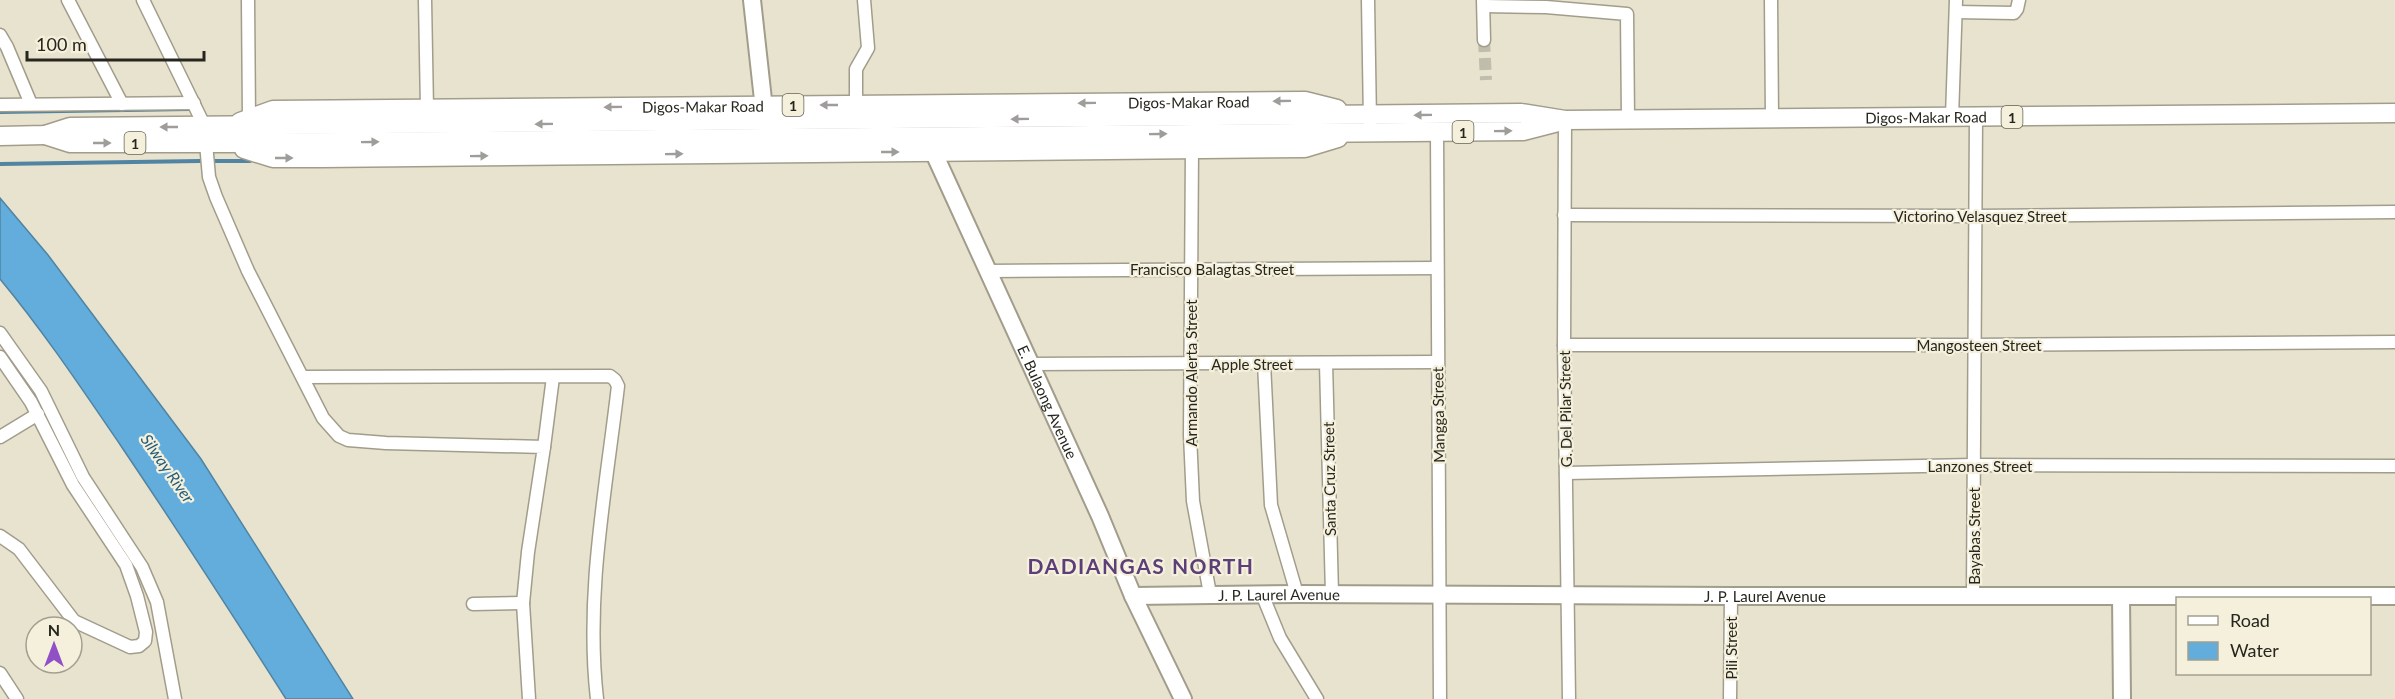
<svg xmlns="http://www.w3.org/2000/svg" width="2395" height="699" viewBox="0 0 2395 699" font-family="Lato,sans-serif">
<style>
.water{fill:#62addb;stroke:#5084a2;stroke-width:1.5}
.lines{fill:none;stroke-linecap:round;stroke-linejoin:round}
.stream{stroke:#5084a2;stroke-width:4}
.street-tunnel{stroke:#c1bdac;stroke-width:12;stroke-dasharray:12 6;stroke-linecap:butt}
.street-casing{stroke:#a29d8b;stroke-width:15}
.secondary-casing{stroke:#a29d8b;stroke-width:20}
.primary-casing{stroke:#a29d8b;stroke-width:21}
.street{stroke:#fff;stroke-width:12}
.secondary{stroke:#fff;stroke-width:16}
.primary{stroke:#fff;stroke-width:18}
.oneway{fill:#9e9d9a}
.labels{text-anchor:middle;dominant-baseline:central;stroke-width:4.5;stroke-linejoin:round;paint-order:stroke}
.shield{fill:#f5f0dc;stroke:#656357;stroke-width:1.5}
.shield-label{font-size:14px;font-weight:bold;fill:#27261e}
.street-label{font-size:15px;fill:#27261e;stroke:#f5f0dc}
.water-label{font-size:16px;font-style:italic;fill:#235c7c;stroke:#f5f0dc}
.district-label{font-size:21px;font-weight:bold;letter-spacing:1.5px;fill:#5c3e79;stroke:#f5f0dc}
</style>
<rect width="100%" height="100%" fill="#e8e3cf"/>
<!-- water -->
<path class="water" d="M0,198L48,255L201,459L353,699H286C232,614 177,529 121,446C82,389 44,332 0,279Z"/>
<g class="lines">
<!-- stream -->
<g class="stream">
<polyline points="0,112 189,109"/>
<polyline points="213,161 250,161"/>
<polyline points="0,164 200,161"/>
</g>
<!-- street-tunnel -->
<polyline class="street-tunnel" points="1484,40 1486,80"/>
<!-- street casing -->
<g class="street-casing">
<g id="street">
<polyline points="68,0 122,104"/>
<polyline points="143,0 205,127"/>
<polyline points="248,0 249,119"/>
<polyline points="425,0 427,109"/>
<polyline points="1368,0 1370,122"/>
<polyline points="1483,0 1484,40"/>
<polyline points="1771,0 1772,118"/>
<polyline points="1484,6 1546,7 1627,14 1628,119"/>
<polyline points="1956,12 2014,13 2017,9 2019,0"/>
<polyline points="0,35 7,47 31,104"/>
<polyline points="0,105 194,103"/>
<polyline points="856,105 856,69 868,48 864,0"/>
<polyline points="1952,117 1956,0"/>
<polyline points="1565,120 1564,345 1569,699"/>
<polyline points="1437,132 1440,699"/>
<polyline points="206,143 209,177 216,197 248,271 323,418 339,436 348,440 386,443 544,447 528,552 523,603 529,699"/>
<polyline points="1192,149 1190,435 1193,501 1210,594"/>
<polyline points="1564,215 1975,216 2395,212"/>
<polyline points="988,271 1436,268"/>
<polyline points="0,333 41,391 83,477 142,567 157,602 175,699"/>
<polyline points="1564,345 1974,345 2395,342"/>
<polyline points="0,357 31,402 73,485 126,565 137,596 146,632 145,641 139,646 130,647 74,621 19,549 0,536"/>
<polyline points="1264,363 1271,505 1297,594"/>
<polyline points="1326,363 1332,594"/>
<polyline points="1031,364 1437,362"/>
<path d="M303,377L610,376L615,380L618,386C606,490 585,594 597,699"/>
<polyline points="0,437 38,414"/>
<polyline points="544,447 553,377"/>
<polyline points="1566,473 1974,465 2395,466"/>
<polyline points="1262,594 1280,638 1317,699"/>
<polyline points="1973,595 1976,117"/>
<polyline points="473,604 523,603"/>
<polyline points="0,673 17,699"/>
<polyline points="1730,699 1731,596"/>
</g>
</g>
<!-- secondary casing -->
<g class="secondary-casing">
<g id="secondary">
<polyline points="752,0 765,118"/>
<path id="s1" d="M928,140L1100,516L1133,596L1183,699"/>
<path id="s2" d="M1133,596L1297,594L1731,596H2395"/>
<polyline points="2121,596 2122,699"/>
</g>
</g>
<!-- primary casing -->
<g class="primary-casing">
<g id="primary">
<path id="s3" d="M240,122L273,110L1305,101L1337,109"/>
<polyline points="45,135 70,143 228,143 1523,131 1558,122"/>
<path id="s4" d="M0,136L45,135L70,127L1521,113L1565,120L2395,113"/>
<polyline points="244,149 273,158 321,158 1305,148 1338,138"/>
</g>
</g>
<!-- street -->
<use href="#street" class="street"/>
<!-- secondary -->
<use href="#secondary" class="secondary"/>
<!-- primary -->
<use href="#primary" class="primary"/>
</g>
<!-- one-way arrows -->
<defs><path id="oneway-solid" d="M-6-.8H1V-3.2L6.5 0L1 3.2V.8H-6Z" transform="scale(1.5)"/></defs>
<g class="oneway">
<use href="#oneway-solid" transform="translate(1282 101) rotate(179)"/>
<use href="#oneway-solid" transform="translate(1087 103) rotate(179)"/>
<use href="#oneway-solid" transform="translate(829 105) rotate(180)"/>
<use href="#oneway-solid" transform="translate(613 107) rotate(179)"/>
<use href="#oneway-solid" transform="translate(1423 115) rotate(179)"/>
<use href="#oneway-solid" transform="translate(1020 119) rotate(179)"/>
<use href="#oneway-solid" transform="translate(544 124) rotate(179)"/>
<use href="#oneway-solid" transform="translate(169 127) rotate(-180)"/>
<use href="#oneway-solid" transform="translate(1503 131) rotate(-1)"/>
<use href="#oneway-solid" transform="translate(1158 134) rotate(-1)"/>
<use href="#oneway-solid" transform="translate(370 142) rotate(-1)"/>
<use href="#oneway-solid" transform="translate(102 143)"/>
<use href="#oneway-solid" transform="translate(890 152)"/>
<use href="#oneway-solid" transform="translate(674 154) rotate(-1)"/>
<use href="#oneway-solid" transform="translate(479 156) rotate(-1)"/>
<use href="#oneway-solid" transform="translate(284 158)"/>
</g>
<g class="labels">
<!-- shield labels -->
<g class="shield">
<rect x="782.5" y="94" width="21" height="22" rx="4.5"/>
<rect x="2001.5" y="106" width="21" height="22" rx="4.5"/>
<rect x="1452.5" y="121" width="21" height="22" rx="4.5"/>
<rect x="124.5" y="132" width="21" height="22" rx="4.5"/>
</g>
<g class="shield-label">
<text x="793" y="105">1</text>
<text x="2012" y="117">1</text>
<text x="1463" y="132">1</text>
<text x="135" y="143">1</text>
</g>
<!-- street labels -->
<g class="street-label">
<text stroke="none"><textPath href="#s3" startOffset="951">Digos-Makar Road</textPath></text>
<text stroke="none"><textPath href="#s3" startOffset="465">Digos-Makar Road</textPath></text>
<text stroke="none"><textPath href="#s4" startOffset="1928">Digos-Makar Road</textPath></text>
<text x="1980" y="216">Victorino Velasquez Street</text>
<text x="1212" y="269">Francisco Balagtas Street</text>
<text x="1979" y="345">Mangosteen Street</text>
<text x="1252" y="364">Apple Street</text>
<text transform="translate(1191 373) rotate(-90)">Armando Alerta Street</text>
<text stroke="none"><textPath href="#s1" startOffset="288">E. Bulaong Avenue</textPath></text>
<text transform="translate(1565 409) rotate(-91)">G. Del Pilar Street</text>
<text transform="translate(1438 415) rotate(-91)">Mangga Street</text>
<text x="1980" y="466">Lanzones Street</text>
<text transform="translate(1329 479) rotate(-91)">Santa Cruz Street</text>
<text transform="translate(1974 536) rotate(-90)">Bayabas Street</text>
<text stroke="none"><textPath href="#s2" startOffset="146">J. P. Laurel Avenue</textPath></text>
<text stroke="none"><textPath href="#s2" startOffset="632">J. P. Laurel Avenue</textPath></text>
<text transform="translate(1731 648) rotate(-90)">Pili Street</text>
</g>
<!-- water labels -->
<g class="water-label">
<text transform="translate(168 468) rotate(55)">Silway River</text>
</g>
<!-- district labels -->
<g class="district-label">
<text x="1141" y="565">DADIANGAS NORTH</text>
</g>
</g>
<!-- legend -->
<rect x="2176" y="597" width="195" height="78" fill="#f5f0dc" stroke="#a39f90" stroke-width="1.5"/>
<rect x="2188" y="616" width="30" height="9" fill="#ffffff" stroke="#a39f90" stroke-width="1.5"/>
<text x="2230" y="627" font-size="18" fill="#27261e">Road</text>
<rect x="2188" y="642" width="30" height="18" fill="#62addb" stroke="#a39f90" stroke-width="1.5"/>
<text x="2230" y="657" font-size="18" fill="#27261e">Water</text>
<!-- north arrow -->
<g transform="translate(54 645)"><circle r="28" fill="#f5f0dc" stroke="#a39f90" stroke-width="1.5"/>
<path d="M0-4.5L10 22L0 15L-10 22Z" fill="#9051c7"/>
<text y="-9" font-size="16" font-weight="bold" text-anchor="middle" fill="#27261e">N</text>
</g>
<!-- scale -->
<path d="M27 51v9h177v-9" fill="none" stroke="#27261e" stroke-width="3"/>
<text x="36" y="51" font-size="18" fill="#27261e" stroke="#f5f0dc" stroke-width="4.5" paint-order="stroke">100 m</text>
</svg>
